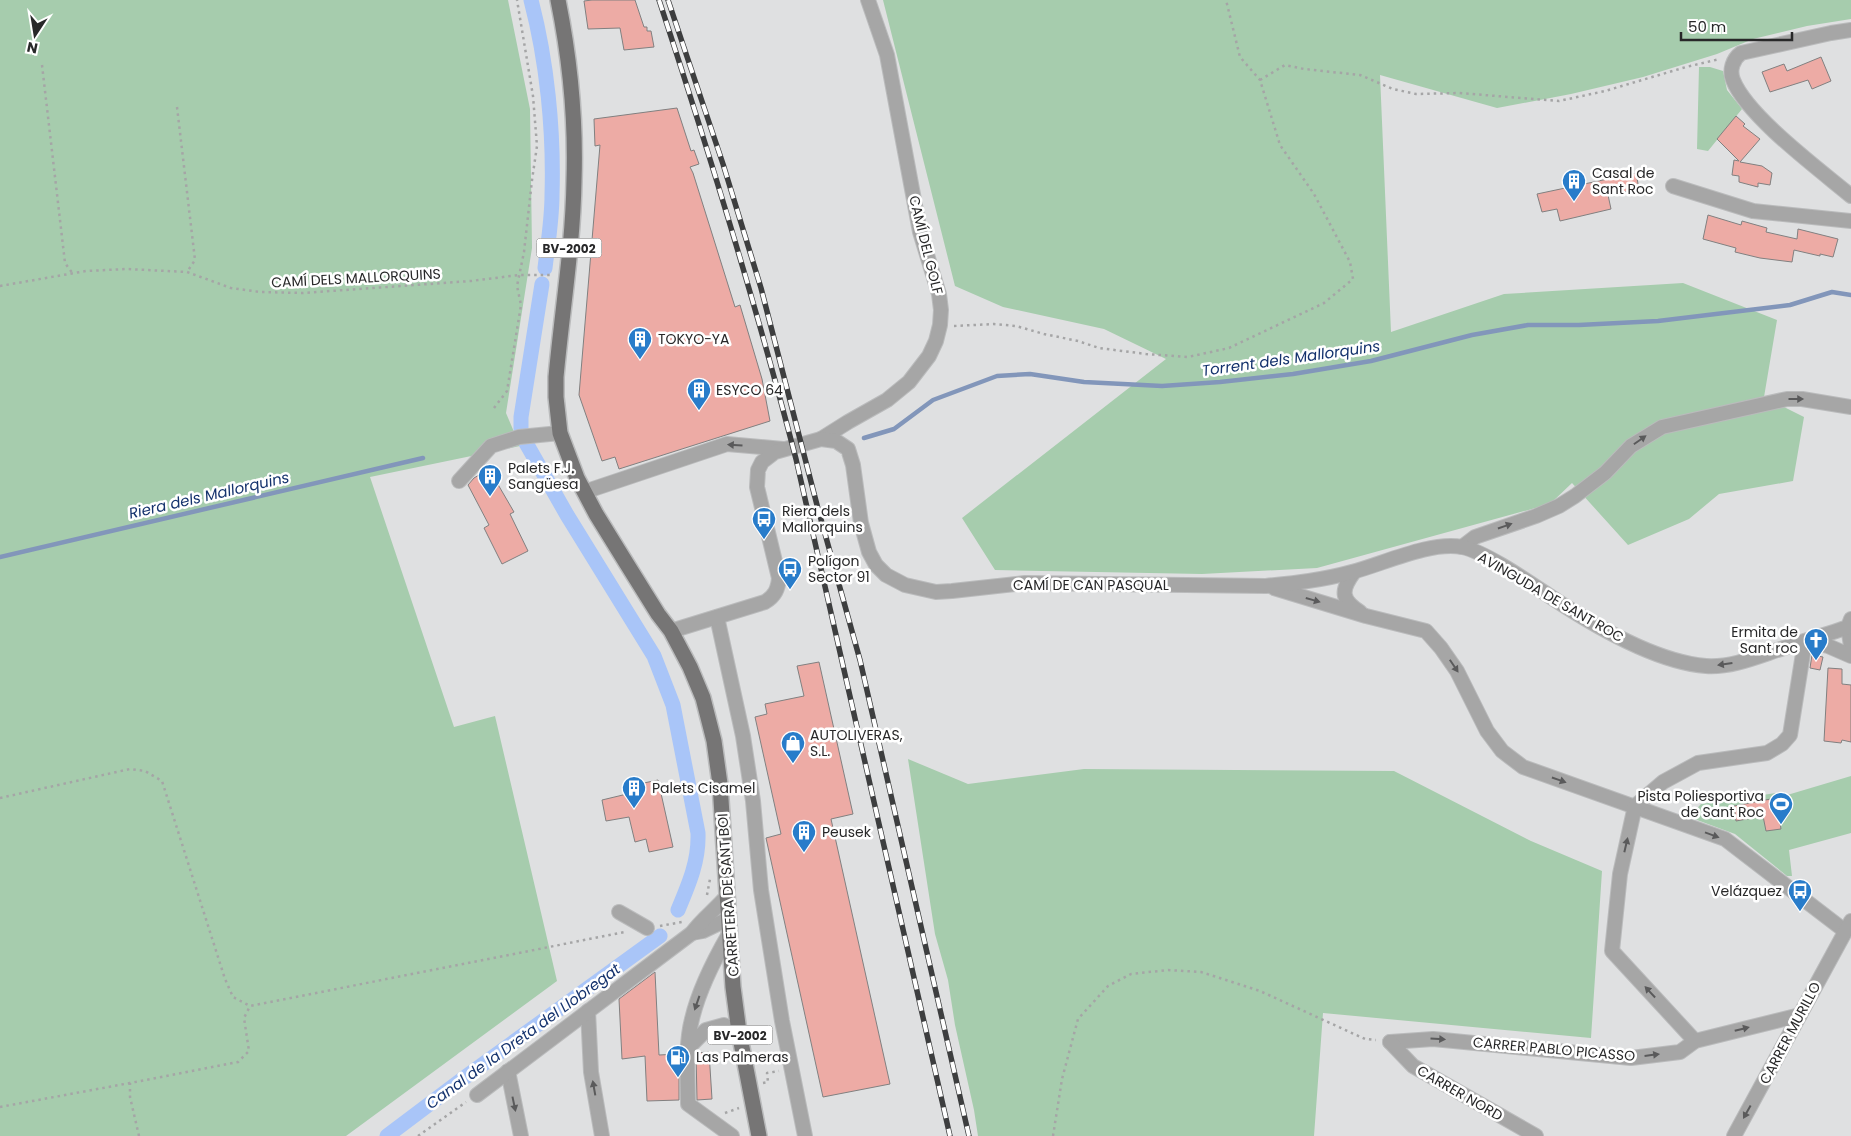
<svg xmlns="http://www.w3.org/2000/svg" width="1851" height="1136" viewBox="0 0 1851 1136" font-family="Poppins,sans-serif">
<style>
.green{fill:#a6ccad}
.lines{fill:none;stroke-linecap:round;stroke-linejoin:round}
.stream{stroke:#8296ba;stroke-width:4.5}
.canal{stroke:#a9c5f8;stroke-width:15}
.building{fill:#edaba5;stroke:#818080}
.minor-casing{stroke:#babbbc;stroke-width:16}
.major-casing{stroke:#babbbc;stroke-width:18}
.path{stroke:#a5a5a6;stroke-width:2.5;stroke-dasharray:2.5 4;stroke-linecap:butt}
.minor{stroke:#a6a6a6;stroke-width:14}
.major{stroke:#767575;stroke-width:15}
.rail-casing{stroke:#3d3e3f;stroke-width:5.5}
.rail{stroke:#fff;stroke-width:4;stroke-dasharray:11;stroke-linecap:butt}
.oneway{fill:#5a5a5b}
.labels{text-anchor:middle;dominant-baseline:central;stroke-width:5;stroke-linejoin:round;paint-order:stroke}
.shield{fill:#fff;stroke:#686869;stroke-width:1}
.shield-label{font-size:12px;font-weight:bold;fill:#282829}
.poi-label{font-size:14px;fill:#282829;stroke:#fff;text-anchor:start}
.street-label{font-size:14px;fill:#282829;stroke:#fff}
.water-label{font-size:15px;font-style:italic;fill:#14326d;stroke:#fff}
</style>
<rect width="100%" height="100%" fill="#dfe0e1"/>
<!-- green -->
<g class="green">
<polygon points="0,0 508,0 530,109 532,248 506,413 520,446 370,477 454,727 495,716 557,981 346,1136 0,1136"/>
<polygon points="883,0 1851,0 1851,19 1807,26 1753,39 1717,54 1643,77 1571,94 1497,108 1380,75 1391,332 1504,294 1683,283 1777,320 1764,397 1804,417 1793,481 1719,494 1689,519 1628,545 1572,483 1550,504 1317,568 1202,574 995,570 962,518 1166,359 1104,329 1003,307 955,286"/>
<polygon points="1699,67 1710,67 1723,71 1727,90 1742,109 1708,151 1697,149"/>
<polygon points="908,759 968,784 1084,769 1394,771 1531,841 1602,871 1591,1038 1323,1013 1314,1136 978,1136 974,1110 955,1025 948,980 935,934"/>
<polygon points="1851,776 1851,833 1789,850 1792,876 1787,876 1776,867 1735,834 1689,817 1701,804 1776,793 1777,798"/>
</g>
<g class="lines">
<!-- stream -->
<g class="stream">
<polyline points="864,438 894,429 933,400 997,376 1030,374 1084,382 1162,386 1220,382 1293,374 1371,361 1472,335 1528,325 1579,325 1658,321 1790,305 1832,292 1851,295"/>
<polyline points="0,557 423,458"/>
</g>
<!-- canal -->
<g class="canal">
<path d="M531,0C547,61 554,131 552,195C552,219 548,243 545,268"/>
<polyline points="521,429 521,417 542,284"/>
<path d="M526,443L567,515L654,656L673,705L698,833C699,861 689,884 678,910"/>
<polyline points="387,1136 464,1078 660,936"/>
</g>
</g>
<!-- building -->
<g class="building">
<polygon points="592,0 635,0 644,27 647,27 647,31 651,31 654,47 624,50 620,28 588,29 584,1"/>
<polygon points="1821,57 1831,81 1812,89 1808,80 1770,92 1762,72 1784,64 1787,71"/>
<polygon points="677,108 691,151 694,150 699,164 690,167 693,173 735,307 740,305 762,379 770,421 619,469 615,457 602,461 579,395 600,145 595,146 594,119"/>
<polygon points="1736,116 1745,124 1743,126 1760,139 1740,162 1762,166 1772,173 1770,185 1758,183 1758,187 1739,182 1739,176 1732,175 1734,160 1739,161 1717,139"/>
<polygon points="1636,173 1639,189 1608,195 1611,209 1560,221 1557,209 1542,212 1537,194"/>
<polygon points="1708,215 1741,225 1742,221 1767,228 1766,232 1797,239 1798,229 1838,239 1833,257 1820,254 1820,256 1794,250 1792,262 1760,258 1735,252 1736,248 1703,239"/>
<polygon points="489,469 514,512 510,514 528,551 502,564 484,528 489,525 468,485 474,478"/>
<polygon points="1812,655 1823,657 1820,670 1810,668"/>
<polygon points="819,662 853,814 831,819 890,1084 823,1097 766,838 781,834 755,717 767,714 765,704 804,696 797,666"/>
<polygon points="1828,668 1842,669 1842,684 1851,685 1851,742 1842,740 1841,743 1824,741"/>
<polygon points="658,780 673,847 649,852 646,839 635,842 629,817 606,821 602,800 627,794 625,787"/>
<polygon points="1776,798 1781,829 1766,831 1763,816 1736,821 1734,806"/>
<polygon points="655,972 659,1055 679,1054 679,1100 647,1101 645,1056 622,1059 619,999"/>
<polygon points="709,1052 712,1099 697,1100 696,1053"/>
</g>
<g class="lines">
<!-- minor casing -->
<g class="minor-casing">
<g id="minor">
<path d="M1851,30L1831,33L1741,53C1733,59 1729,70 1733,80C1747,116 1820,170 1851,196"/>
<polyline points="1673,186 1753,211 1851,221"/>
<polyline points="821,439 848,422 887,400 909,382 929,356 936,341 940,325 941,310 939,294 920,232 887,55 868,0"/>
<polyline points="459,481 491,446 519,437 560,433"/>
<polyline points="584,492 727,444 783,449"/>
<polyline points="1462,547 1475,537 1536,516 1559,506 1575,496 1605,473 1631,446 1662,427 1787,399 1802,399 1851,407"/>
<path d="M1354,572C1341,590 1340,599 1360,612"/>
<polyline points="1274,588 1366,616 1426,631 1441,648 1457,671 1487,731 1502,751 1523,767 1725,839 1845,931"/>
<polyline points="717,617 743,736 753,801 761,890 782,1021 805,1136"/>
<polyline points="1848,627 1851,646"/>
<path d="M671,631L765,602C775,596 778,589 779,578L757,487L758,470L762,462L775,452L821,439L836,441L848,449L853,465L861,523L869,552L876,565L886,575L905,585L936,592L952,591L1025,583L1266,586C1295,583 1323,580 1352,572C1383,564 1430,541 1462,547C1486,552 1530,583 1551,597C1593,625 1655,662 1706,666C1734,668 1763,654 1790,646C1809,639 1829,634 1848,627L1851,619"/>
<polyline points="1806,641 1828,646 1851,656"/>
<polyline points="619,912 647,928"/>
<polyline points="692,933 703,931 728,919"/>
<path d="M729,934C714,960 699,989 692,1019C685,1046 688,1077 688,1104L732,1136"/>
<polyline points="588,1011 591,1072 602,1136"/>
<polyline points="1695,1041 1612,951 1620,874 1635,806 1663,782 1698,763 1767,753 1782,744 1790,735 1805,641"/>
<polyline points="1390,1042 1433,1039 1631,1058 1680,1052 1695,1041 1800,1015"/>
<polyline points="1390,1042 1413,1066 1536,1136"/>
<polyline points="688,1048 706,1030 724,1025 739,1032"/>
<polyline points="508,1071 521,1136"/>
<path d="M477,1095L692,933C702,919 715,910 726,897"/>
<polyline points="1734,1136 1851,921"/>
</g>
</g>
<!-- major casing -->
<g class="major-casing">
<path id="major" d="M558,0C570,59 576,120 574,181C573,246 562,311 556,377V397L560,433L577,478L596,514L625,561L658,614L671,631L690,667L703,698L714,741L720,784L733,987L739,1032L759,1136"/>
</g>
<!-- path -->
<g class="path">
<polyline points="42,65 65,263 73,274"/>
<polyline points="1260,80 1285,65 1304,69 1360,75 1393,89 1416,94 1459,93 1559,101 1605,91 1686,67 1720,59"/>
<polyline points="177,107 195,260 187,272"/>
<polyline points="0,286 86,271 127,269 187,272 231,288 260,292 303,293 471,281 519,275 553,275"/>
<polyline points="954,326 994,324 1016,326 1044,334 1078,341 1099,348 1146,354 1188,357 1229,348 1324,303 1353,279 1350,262 1314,194 1280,145 1260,80 1240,57 1226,0"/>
<polyline points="494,408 507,391 521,305 517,286 524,252 532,180 537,146 533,96 517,0"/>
<polyline points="0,798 130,769 145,771 162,781 225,979 233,997 250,1006 625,932"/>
<polyline points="707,895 710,879"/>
<polyline points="660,926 682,922"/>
<polyline points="763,1083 768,1082 767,1073 779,1071"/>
<polyline points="0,1107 130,1083"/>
<polyline points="725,1113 739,1108"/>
<polyline points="139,1136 130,1097 130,1083 238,1062 249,1051 244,1018 250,1006"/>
<polyline points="418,1136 466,1102"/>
<polyline points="1053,1136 1062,1079 1078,1019 1108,986 1131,974 1168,970 1201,972 1260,991 1365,1039 1376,1040"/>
</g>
<!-- minor -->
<use href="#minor" class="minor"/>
<!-- major -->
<use href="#major" class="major"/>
<!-- rail casing -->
<g class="rail-casing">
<g id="rail">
<path d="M659,0C709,152 756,304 796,459L950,1136"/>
<polyline points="668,0 723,164 761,288 817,505 860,660 969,1136"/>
</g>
</g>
<!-- rail -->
<use href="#rail" class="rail"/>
</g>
<!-- one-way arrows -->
<defs><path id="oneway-solid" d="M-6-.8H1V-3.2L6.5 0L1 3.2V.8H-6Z" transform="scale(1.25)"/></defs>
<g class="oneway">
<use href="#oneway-solid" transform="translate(1796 399)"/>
<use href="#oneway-solid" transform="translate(1640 440) rotate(-35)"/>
<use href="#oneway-solid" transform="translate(735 445) rotate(-176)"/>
<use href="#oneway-solid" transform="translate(1505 526) rotate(-19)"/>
<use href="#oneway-solid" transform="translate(1313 600) rotate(16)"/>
<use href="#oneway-solid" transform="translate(1725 664) rotate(172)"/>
<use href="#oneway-solid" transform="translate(1454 666) rotate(56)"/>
<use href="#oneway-solid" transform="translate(1559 780) rotate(19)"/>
<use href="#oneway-solid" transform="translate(1712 835) rotate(20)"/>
<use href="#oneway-solid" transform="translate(1626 845) rotate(-77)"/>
<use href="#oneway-solid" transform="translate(1650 992) rotate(-133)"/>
<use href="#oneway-solid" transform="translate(697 1003) rotate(109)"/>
<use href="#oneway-solid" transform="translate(1742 1029) rotate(-14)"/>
<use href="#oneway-solid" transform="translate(1438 1039) rotate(4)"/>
<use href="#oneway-solid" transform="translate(1652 1055) rotate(-7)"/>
<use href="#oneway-solid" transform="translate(594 1088) rotate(-100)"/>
<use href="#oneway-solid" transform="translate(514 1104) rotate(78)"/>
<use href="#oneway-solid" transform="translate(1747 1112) rotate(119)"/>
</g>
<!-- icons -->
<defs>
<g id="building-pin" transform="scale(1.25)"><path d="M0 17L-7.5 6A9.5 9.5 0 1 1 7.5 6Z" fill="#287cca" stroke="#fff"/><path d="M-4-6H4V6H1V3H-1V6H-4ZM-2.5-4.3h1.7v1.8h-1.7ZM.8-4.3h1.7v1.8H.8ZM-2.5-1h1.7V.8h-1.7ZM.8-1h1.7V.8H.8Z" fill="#fff"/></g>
<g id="bus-pin" transform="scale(1.25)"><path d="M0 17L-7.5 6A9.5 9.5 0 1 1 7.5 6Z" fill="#287cca" stroke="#fff"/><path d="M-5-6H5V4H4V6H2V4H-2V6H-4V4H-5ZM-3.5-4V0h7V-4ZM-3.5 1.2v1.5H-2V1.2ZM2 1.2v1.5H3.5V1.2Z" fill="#fff"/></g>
<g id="church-pin" transform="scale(1.25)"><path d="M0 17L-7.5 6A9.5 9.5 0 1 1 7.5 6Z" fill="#287cca" stroke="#fff"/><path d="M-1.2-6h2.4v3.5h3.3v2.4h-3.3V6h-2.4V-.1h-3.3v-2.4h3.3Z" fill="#fff"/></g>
<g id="shop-pin" transform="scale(1.25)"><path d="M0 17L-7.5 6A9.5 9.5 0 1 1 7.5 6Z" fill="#287cca" stroke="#fff"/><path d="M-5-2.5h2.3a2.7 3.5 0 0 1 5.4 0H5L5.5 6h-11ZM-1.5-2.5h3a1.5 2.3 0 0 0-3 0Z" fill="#fff"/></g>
<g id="stadium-pin" transform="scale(1.25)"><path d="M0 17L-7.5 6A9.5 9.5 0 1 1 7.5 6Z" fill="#287cca" stroke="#fff"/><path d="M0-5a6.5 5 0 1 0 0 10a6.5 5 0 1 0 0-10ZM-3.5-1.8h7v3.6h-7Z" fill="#fff"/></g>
<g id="fuel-pin" transform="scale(1.25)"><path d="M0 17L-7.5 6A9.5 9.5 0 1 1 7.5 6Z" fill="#287cca" stroke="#fff"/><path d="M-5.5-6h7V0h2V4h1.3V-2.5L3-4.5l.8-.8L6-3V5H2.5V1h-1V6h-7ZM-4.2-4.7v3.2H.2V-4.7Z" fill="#fff"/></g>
</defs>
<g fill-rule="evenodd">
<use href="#building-pin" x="1574" y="181"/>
<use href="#building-pin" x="640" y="339"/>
<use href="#building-pin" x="699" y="390"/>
<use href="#building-pin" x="490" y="476"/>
<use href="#bus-pin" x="764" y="519"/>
<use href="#bus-pin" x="790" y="569"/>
<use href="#church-pin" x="1816" y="640"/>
<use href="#shop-pin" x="793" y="743"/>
<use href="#building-pin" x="634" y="788"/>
<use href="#stadium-pin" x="1781" y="804"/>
<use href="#building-pin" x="804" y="832"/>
<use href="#bus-pin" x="1800" y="891"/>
<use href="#fuel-pin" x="678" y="1057"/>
</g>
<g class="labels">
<!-- shield labels -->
<g class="shield">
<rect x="536.5" y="238.5" width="65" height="19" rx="4"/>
<rect x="707.5" y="1025.5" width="65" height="19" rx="4"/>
</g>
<g class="shield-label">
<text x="569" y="248">BV-2002</text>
<text x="740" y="1035">BV-2002</text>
</g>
<!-- poi labels -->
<g class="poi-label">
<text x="1592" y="173">Casal de<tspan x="1592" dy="16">Sant Roc</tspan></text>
<text x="658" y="339">TOKYO-YA</text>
<text x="716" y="390">ESYCO 64</text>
<text x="508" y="468">Palets F.J.<tspan x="508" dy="16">Sangüesa</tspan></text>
<text x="782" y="511">Riera dels<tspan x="782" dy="16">Mallorquins</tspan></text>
<text x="808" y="561">Polígon<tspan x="808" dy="16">Sector 91</tspan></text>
<text x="1798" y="632" text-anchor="end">Ermita de<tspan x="1798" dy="16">Sant roc</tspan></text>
<text x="810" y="735">AUTOLIVERAS,<tspan x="810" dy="16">S.L.</tspan></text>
<text x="652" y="788">Palets Cisamel</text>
<text x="1764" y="796" text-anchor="end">Pista Poliesportiva<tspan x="1764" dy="16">de Sant Roc</tspan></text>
<text x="822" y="832">Peusek</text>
<text x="1782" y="891" text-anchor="end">Velázquez</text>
<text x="696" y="1057">Las Palmeras</text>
</g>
<!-- street labels -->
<g class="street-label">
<text transform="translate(926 245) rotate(76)">CAMÍ DEL GOLF</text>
<text transform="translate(356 278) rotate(-3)">CAMÍ DELS MALLORQUINS</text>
<text x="1091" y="585">CAMÍ DE CAN PASQUAL</text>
<text transform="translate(1551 597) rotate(30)">AVINGUDA DE SANT ROC</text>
<text transform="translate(728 895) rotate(-94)">CARRETERA DE SANT BOI</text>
<text transform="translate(1790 1033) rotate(-62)">CARRER MURILLO</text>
<text transform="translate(1554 1049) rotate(5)">CARRER PABLO PICASSO</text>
<text transform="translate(1460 1093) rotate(30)">CARRER NORD</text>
</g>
<!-- water labels -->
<g class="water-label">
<text transform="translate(1291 358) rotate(-8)">Torrent dels Mallorquins</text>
<text transform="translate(209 495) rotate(-13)">Riera dels Mallorquins</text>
<text transform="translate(523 1036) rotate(-36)">Canal de la Dreta del Llobregat</text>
</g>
</g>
<!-- north arrow -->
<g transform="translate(35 35) rotate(192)" stroke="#ffffff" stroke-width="4" paint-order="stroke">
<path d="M0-4L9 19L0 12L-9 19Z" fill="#282829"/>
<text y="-8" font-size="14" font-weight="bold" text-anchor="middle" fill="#282829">N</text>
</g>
<!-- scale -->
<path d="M1681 32v8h111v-8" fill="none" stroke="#282829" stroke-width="2.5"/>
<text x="1688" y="32" font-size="15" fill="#282829" stroke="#ffffff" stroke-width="4" paint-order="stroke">50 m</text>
</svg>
